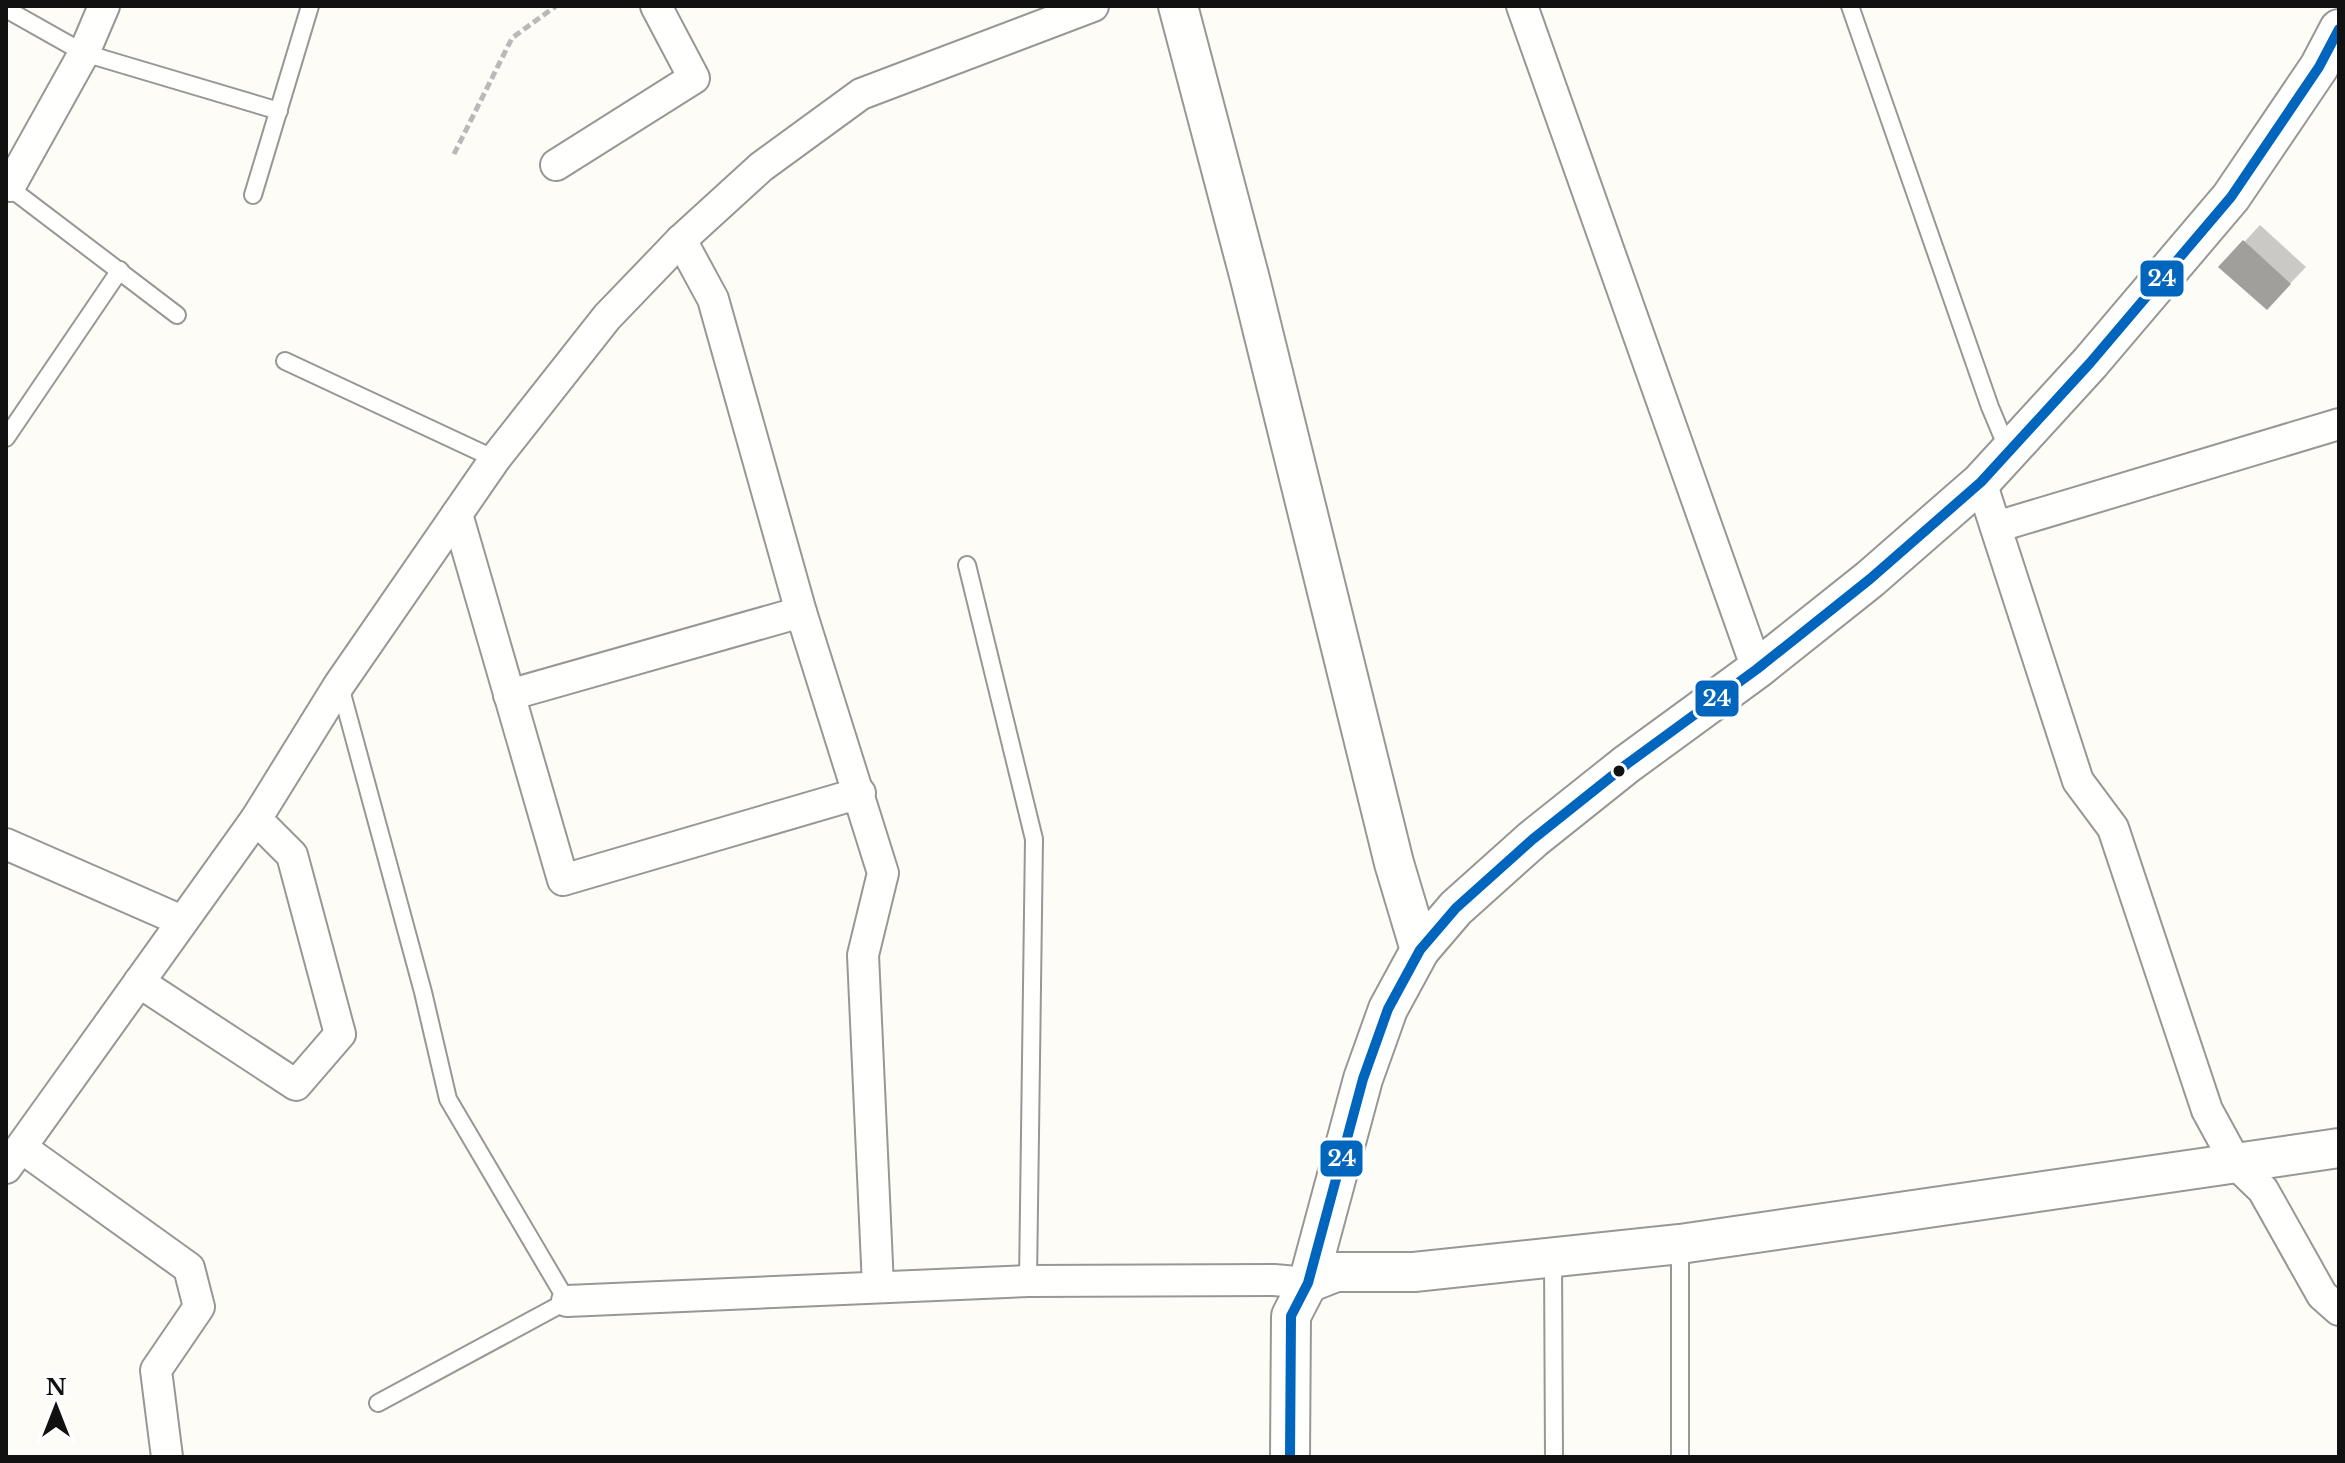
<svg xmlns="http://www.w3.org/2000/svg" width="2345" height="1463" viewBox="0 0 2345 1463" font-family="'Libre Baskerville',serif">
<style>
.shadow{fill:#0003}
.building{fill:#a19f9c}
.lines{fill:none;stroke-linecap:round;stroke-linejoin:round}
.service-casing{stroke:#979795;stroke-width:20}
.minor-casing{stroke:#979795;stroke-width:34}
.tertiary-casing{stroke:#979795;stroke-width:42}
.path{stroke:#b9b9b8;stroke-width:5;stroke-dasharray:8 4;stroke-linecap:butt}
.service{stroke:#fffffe;stroke-width:16}
.minor{stroke:#fffffe;stroke-width:30}
.tertiary{stroke:#fffffe;stroke-width:38}
.bus-1-casing{stroke:#fff;stroke-width:16}
.bus-1{stroke:#0065bd;stroke-width:10}
.bus-dot{fill:#111;stroke:#fff;stroke-width:3}
.line-badge{stroke:#fff;stroke-width:3}
.badge-label{font-size:22px;text-anchor:middle;font-weight:bold;fill:#fff}
</style>
<rect width="100%" height="100%" fill="#fdfcf7"/>
<!-- shadow -->
<polygon class="shadow" points="2260,225 2306,267 2282,292 2221,267"/>
<!-- building -->
<polygon class="building" points="2243,240 2291,284 2267,310 2218,267"/>
<g class="lines">
<!-- service casing -->
<g class="service-casing">
<g id="service">
<polyline points="1850,6 1990,407 2008,450"/>
<polyline points="6,9 84,53 279,111"/>
<polyline points="6,185 177,315"/>
<polyline points="253,195 310,6"/>
<polyline points="285,361 495,459"/>
<polyline points="6,438 120,270"/>
<polyline points="967,565 1034,839 1028,1281"/>
<polyline points="340,686 423,992 448,1099 567,1301 378,1403"/>
<polyline points="1680,1244 1680,1457"/>
<polyline points="1553,1257 1554,1457"/>
</g>
</g>
<!-- minor casing -->
<g class="minor-casing">
<g id="minor">
<polyline points="1522,6 1757,669"/>
<polyline points="556,165 694,78 656,6"/>
<polyline points="10,186 84,53 104,6"/>
<polyline points="681,240 713,299 801,612 883,873 863,955 878,1286"/>
<polyline points="1981,482 2078,781 2113,828 2207,1110 2237,1165 2263,1190 2322,1295 2339,1310"/>
<polyline points="457,514 563,880 860,793"/>
<polyline points="1996,527 2339,424"/>
<polyline points="509,695 801,612"/>
<polyline points="6,844 182,921"/>
<polyline points="139,982 296,1085 340,1034 292,855 256,819"/>
<polyline points="22,1148 189,1268 199,1307 156,1370 167,1457"/>
<polyline points="6,1168 256,819 339,685 495,459 607,317 681,240 761,167 861,94 1093,6"/>
<polyline points="567,1301 1028,1281 1274,1280 1308,1283"/>
</g>
</g>
<!-- tertiary casing -->
<g class="tertiary-casing">
<g id="tertiary">
<polyline points="1178,6 1250,279 1394,863 1420,950"/>
<polyline points="1308,1283 1336,1272 1414,1272 1680,1244 2339,1148"/>
<polyline points="1290,1457 1291,1316 1308,1283 1363,1079 1388,1009 1420,950 1456,908 1533,839 1627,764 1757,669 1870,579 1981,482 2090,363 2231,197 2319,67 2339,29"/>
</g>
</g>
<!-- path -->
<polyline class="path" points="454,154 512,38 556,6"/>
<!-- service -->
<use href="#service" class="service"/>
<!-- minor -->
<use href="#minor" class="minor"/>
<!-- tertiary -->
<use href="#tertiary" class="tertiary"/>
<!-- bus-1 casing -->
<g class="bus-1-casing">
<polyline id="bus-1" points="1290,1457 1291,1316 1308,1283 1363,1079 1388,1009 1420,950 1456,908 1533,839 1627,764 1757,669 1870,579 1981,482 2090,363 2231,197 2319,67 2339,29"/>
</g>
<!-- bus-1 -->
<use href="#bus-1" class="bus-1"/>
</g>
<!-- markers -->
<circle class="bus-dot" cx="1619" cy="771" r="7"/>
<g class="line-badge">
<rect x="2139" y="259" width="46" height="39" rx="8" fill="#0065bd"/>
<rect x="1694" y="679" width="46" height="39" rx="8" fill="#0065bd"/>
<rect x="1319" y="1139" width="45" height="39" rx="8" fill="#0065bd"/>
</g>
<g class="badge-label">
<text x="2162" y="286">24</text>
<text x="1717" y="706">24</text>
<text x="1342" y="1166">24</text>
</g>
<!-- border -->
<rect width="2345" height="1463" fill="none" stroke="#111111" stroke-width="16"/>
<!-- north arrow -->
<g transform="translate(56 1407)" stroke="#ffffff" stroke-width="6" paint-order="stroke">
<path d="M0-6L14 30L0 20L-14 30Z" fill="#111111"/>
<text y="-12" font-size="22" font-weight="bold" text-anchor="middle" fill="#111111">N</text>
</g>
</svg>
